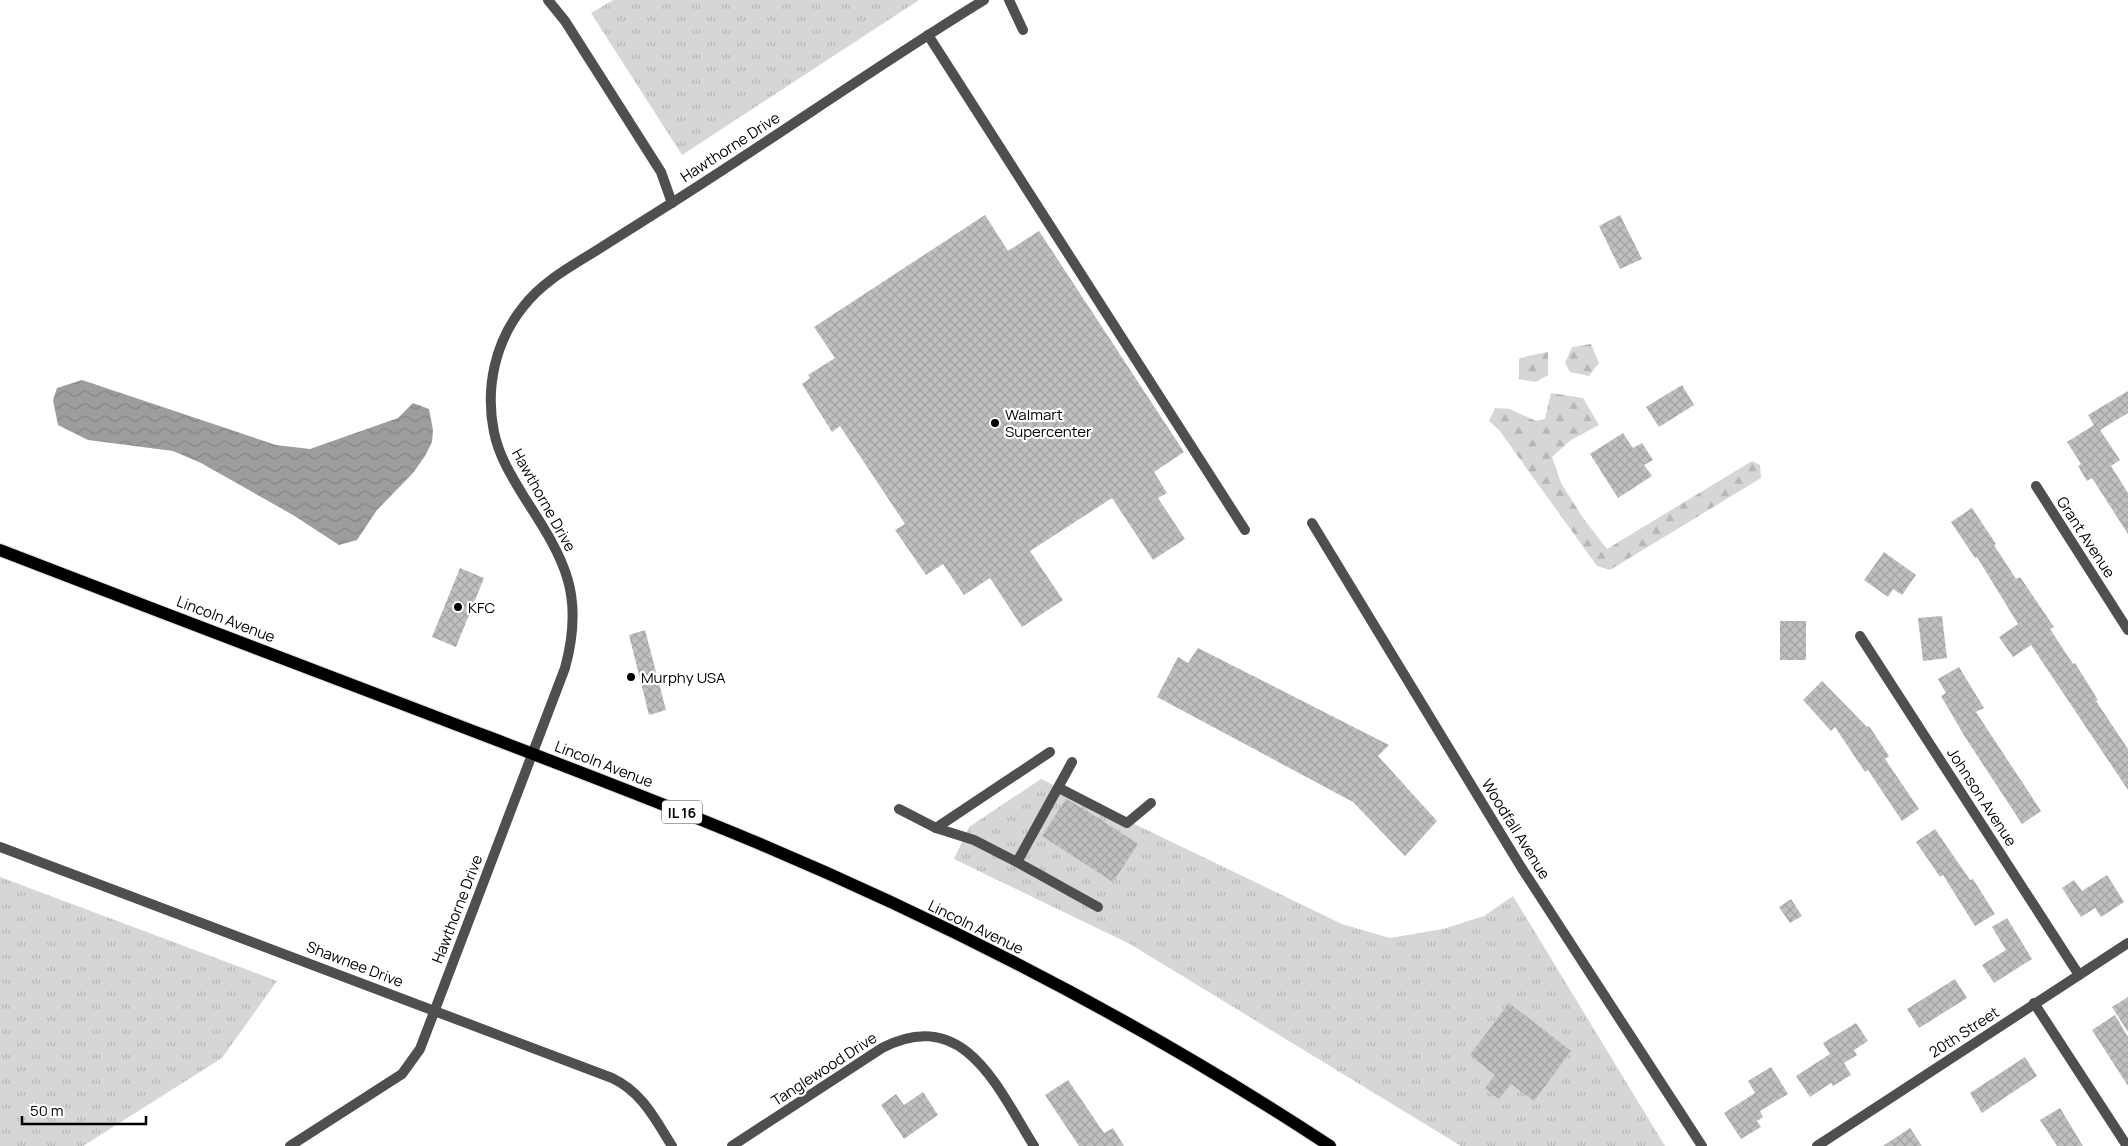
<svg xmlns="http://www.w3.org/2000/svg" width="2128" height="1146" viewBox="0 0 2128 1146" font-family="Manrope,sans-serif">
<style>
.grass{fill:url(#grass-tufts)}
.forest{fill:url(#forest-firs)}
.water{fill:url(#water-waves)}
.building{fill:url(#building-cross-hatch)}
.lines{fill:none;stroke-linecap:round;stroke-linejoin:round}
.primary-casing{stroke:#dbdbdb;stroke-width:14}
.lane{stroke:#4f4f4f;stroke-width:10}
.street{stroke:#4f4f4f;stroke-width:10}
.primary{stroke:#000;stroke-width:12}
.poi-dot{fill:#000;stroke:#fff;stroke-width:2}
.labels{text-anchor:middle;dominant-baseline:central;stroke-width:4.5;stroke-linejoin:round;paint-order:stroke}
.shield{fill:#fff;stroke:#4c4c4c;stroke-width:1}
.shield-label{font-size:14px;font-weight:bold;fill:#000}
.street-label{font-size:15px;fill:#000;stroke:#fff}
.poi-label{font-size:15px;fill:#000;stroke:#fff;text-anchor:start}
</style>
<defs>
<pattern id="grass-tufts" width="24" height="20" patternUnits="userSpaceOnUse" patternTransform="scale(1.25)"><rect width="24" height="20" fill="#d6d6d6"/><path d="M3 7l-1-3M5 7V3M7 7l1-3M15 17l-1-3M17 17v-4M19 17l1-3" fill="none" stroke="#b6b6b6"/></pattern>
<pattern id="forest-firs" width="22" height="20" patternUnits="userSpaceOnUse" patternTransform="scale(1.25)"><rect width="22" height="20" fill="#d6d6d6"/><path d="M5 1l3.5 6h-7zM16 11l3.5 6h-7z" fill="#b6b6b6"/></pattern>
<pattern id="water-waves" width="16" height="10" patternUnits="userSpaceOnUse" patternTransform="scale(1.25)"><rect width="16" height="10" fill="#9d9d9d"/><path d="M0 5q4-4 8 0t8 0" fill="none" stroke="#858585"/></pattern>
<pattern id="building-cross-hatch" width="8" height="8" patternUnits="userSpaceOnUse" patternTransform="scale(1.25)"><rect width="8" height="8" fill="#bfbfbf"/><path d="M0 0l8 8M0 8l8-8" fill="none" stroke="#a2a2a2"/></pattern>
</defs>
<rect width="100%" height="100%" fill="#fff"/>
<!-- grass -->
<g class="grass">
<polygon points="613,0 919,0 682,155 591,13"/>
<polygon points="1041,779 1342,924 1390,938 1443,929 1484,916 1513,896 1665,1146 1461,1146 1130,944 954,859 969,827"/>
<polygon points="0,877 277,981 222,1058 83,1146 0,1146"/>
</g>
<!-- forest -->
<g class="forest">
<polygon points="1591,344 1599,363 1589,376 1570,372 1565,363 1572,347"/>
<polygon points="1548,352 1548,375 1536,382 1519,379 1519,359 1528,356"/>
<polygon points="1551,393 1583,398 1599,425 1571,440 1552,457 1561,483 1583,518 1607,549 1752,461 1760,465 1761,478 1610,570 1597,566 1499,430 1489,421 1495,408 1510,409 1536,421 1545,419"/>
</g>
<!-- water -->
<polygon class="water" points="82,380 276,445 310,449 398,418 413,403 429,409 433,430 432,442 425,456 413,473 377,510 357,540 339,545 293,515 201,463 173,451 88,440 58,425 53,400 57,388"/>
<!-- building -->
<g class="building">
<polygon points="985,215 1008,251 1039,231 1184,452 1154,472 1167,493 1158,498 1185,539 1153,560 1112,498 1030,551 1063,600 1022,627 990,578 964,595 943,564 926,575 895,530 905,524 840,426 832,432 802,384 810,378 808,375 835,358 814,327"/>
<polygon points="1620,215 1642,259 1620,269 1599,226"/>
<polygon points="1682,385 1694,405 1659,427 1646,407"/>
<polygon points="2128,391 2128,413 2100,430 2120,460 2111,466 2128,493 2128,534 2092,478 2087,481 2078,466 2081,464 2067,442 2094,425 2088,415"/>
<polygon points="1623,433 1633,448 1642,443 1653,460 1644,465 1652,476 1618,498 1590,454"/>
<polygon points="1972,508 1996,544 1994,545 2016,579 2020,577 2054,627 2050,629 2073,664 2075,663 2098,700 2096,701 2128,749 2128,790 2031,645 2013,657 1999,637 2018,624 1977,557 1975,558 1951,522"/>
<polygon points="1884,552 1916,575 1902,595 1893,589 1888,597 1864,580"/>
<polygon points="460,568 484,578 456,647 432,637"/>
<polygon points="1942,616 1947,658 1923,661 1918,618"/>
<rect x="1780" y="621" width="26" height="39"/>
<polygon points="645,630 666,710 649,715 629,635"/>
<polygon points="1198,648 1389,745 1378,756 1437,821 1405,856 1353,802 1157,697 1178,657 1188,663"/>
<polygon points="1959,667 1984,708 1976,712 2041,811 2022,824 1965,737 1941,696 1946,693 1938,679"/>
<polygon points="1822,681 1867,727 1869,726 1889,756 1885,759 1919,809 1902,821 1868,770 1865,772 1835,727 1831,731 1803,700"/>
<polygon points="1066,799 1084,809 1138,844 1113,882 1042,836"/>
<polygon points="1935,829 1970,880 1973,879 1995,914 1975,926 1943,875 1940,877 1916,842"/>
<polygon points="2107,875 2124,902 2101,917 2095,908 2081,917 2062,888 2074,880 2082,891"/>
<polygon points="1791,899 1802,916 1790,923 1779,907"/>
<polygon points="2007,918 2032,959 1994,983 1982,965 2006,950 1992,927"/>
<polygon points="1955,979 1967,998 1919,1028 1907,1009"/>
<polygon points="2128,997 2128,1032 2112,1007"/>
<polygon points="1509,1003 1571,1051 1534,1101 1511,1084 1499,1099 1485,1088 1495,1075 1470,1055"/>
<polygon points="2115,1015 2128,1037 2128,1086 2092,1030"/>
<polygon points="1856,1023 1868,1041 1854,1050 1857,1055 1844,1063 1851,1075 1833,1086 1831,1083 1810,1097 1796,1076 1830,1054 1823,1043"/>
<polygon points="2025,1057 2037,1076 1982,1113 1970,1093"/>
<polygon points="1771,1067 1788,1094 1760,1111 1763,1117 1757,1121 1761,1127 1741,1139 1724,1113 1755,1093 1748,1081"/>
<polygon points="1068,1080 1104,1133 1113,1128 1124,1146 1079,1146 1045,1095"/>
<polygon points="923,1092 938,1115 904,1139 881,1105 896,1094 904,1105"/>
<polygon points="2060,1108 2083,1146 2057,1146 2040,1120"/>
<polygon points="1910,1128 1922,1146 1883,1146"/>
</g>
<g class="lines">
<!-- primary casing -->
<g class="primary-casing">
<path id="primary" d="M0,550C139,604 279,657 418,710C530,753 643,795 753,841C953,925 1149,1027 1330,1146"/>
</g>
<!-- lane -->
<g class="lane">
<polyline points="928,35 1245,530"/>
<polyline points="1059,788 1127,823 1151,803"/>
<polyline points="899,809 936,828 974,840 1017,862 1072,762"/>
<polyline points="936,828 1050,752"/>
<polyline points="1017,862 1098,907"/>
</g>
<!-- street -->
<g class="street">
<polyline points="548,0 565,21 661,172 672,203"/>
<polyline points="1009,0 1023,30"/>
<polyline points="2036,486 2128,630"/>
<polyline points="1312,523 1521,867 1702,1146"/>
<polyline points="1860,636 2079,975"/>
<path d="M0,847L612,1078C642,1092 655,1119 672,1146"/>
<polyline points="2034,1003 2127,1146"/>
<path d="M290,1146L402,1074L420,1049L565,668C585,595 565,560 526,500C513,479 499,457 494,432C485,388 495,342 523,307C541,283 568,268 594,252C619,236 645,220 670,204C776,137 878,65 984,0"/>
<path d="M732,1146L882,1048C965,1005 998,1089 1034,1146"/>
<polyline points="1817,1146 2128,943"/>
</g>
<!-- primary -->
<use href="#primary" class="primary"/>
</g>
<!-- markers -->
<g class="poi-dot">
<circle cx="995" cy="423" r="5"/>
<circle cx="458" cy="607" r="5"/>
<circle cx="631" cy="677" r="5"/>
</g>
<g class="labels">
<!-- shield labels -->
<rect class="shield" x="662" y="800.5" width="40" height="23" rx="4"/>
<g class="shield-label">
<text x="682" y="812">IL 16</text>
</g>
<!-- street labels -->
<g class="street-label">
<text transform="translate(730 147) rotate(-33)">Hawthorne Drive</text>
<text transform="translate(544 500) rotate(61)">Hawthorne Drive</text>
<text transform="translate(2086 537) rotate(57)">Grant Avenue</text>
<text transform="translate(226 619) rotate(21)">Lincoln Avenue</text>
<text transform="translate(604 764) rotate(21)">Lincoln Avenue</text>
<text transform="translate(1982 797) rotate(57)">Johnson Avenue</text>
<text transform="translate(1516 829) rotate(58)">Woodfall Avenue</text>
<text transform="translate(457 909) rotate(-69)">Hawthorne Drive</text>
<text transform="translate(976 927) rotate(26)">Lincoln Avenue</text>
<text transform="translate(355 964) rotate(21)">Shawnee Drive</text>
<text transform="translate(1964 1032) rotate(-33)">20th Street</text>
<text transform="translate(824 1069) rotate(-33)">Tanglewood Drive</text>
</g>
<!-- poi labels -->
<g class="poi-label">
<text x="1005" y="414">Walmart<tspan x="1005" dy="17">Supercenter</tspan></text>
<text x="468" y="607">KFC</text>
<text x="641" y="677">Murphy USA</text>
</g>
</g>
<!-- scale -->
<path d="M22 1116v8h124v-8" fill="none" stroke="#000000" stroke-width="2.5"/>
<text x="30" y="1116" font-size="15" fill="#000000" stroke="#ffffff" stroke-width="4" paint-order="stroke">50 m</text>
</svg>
